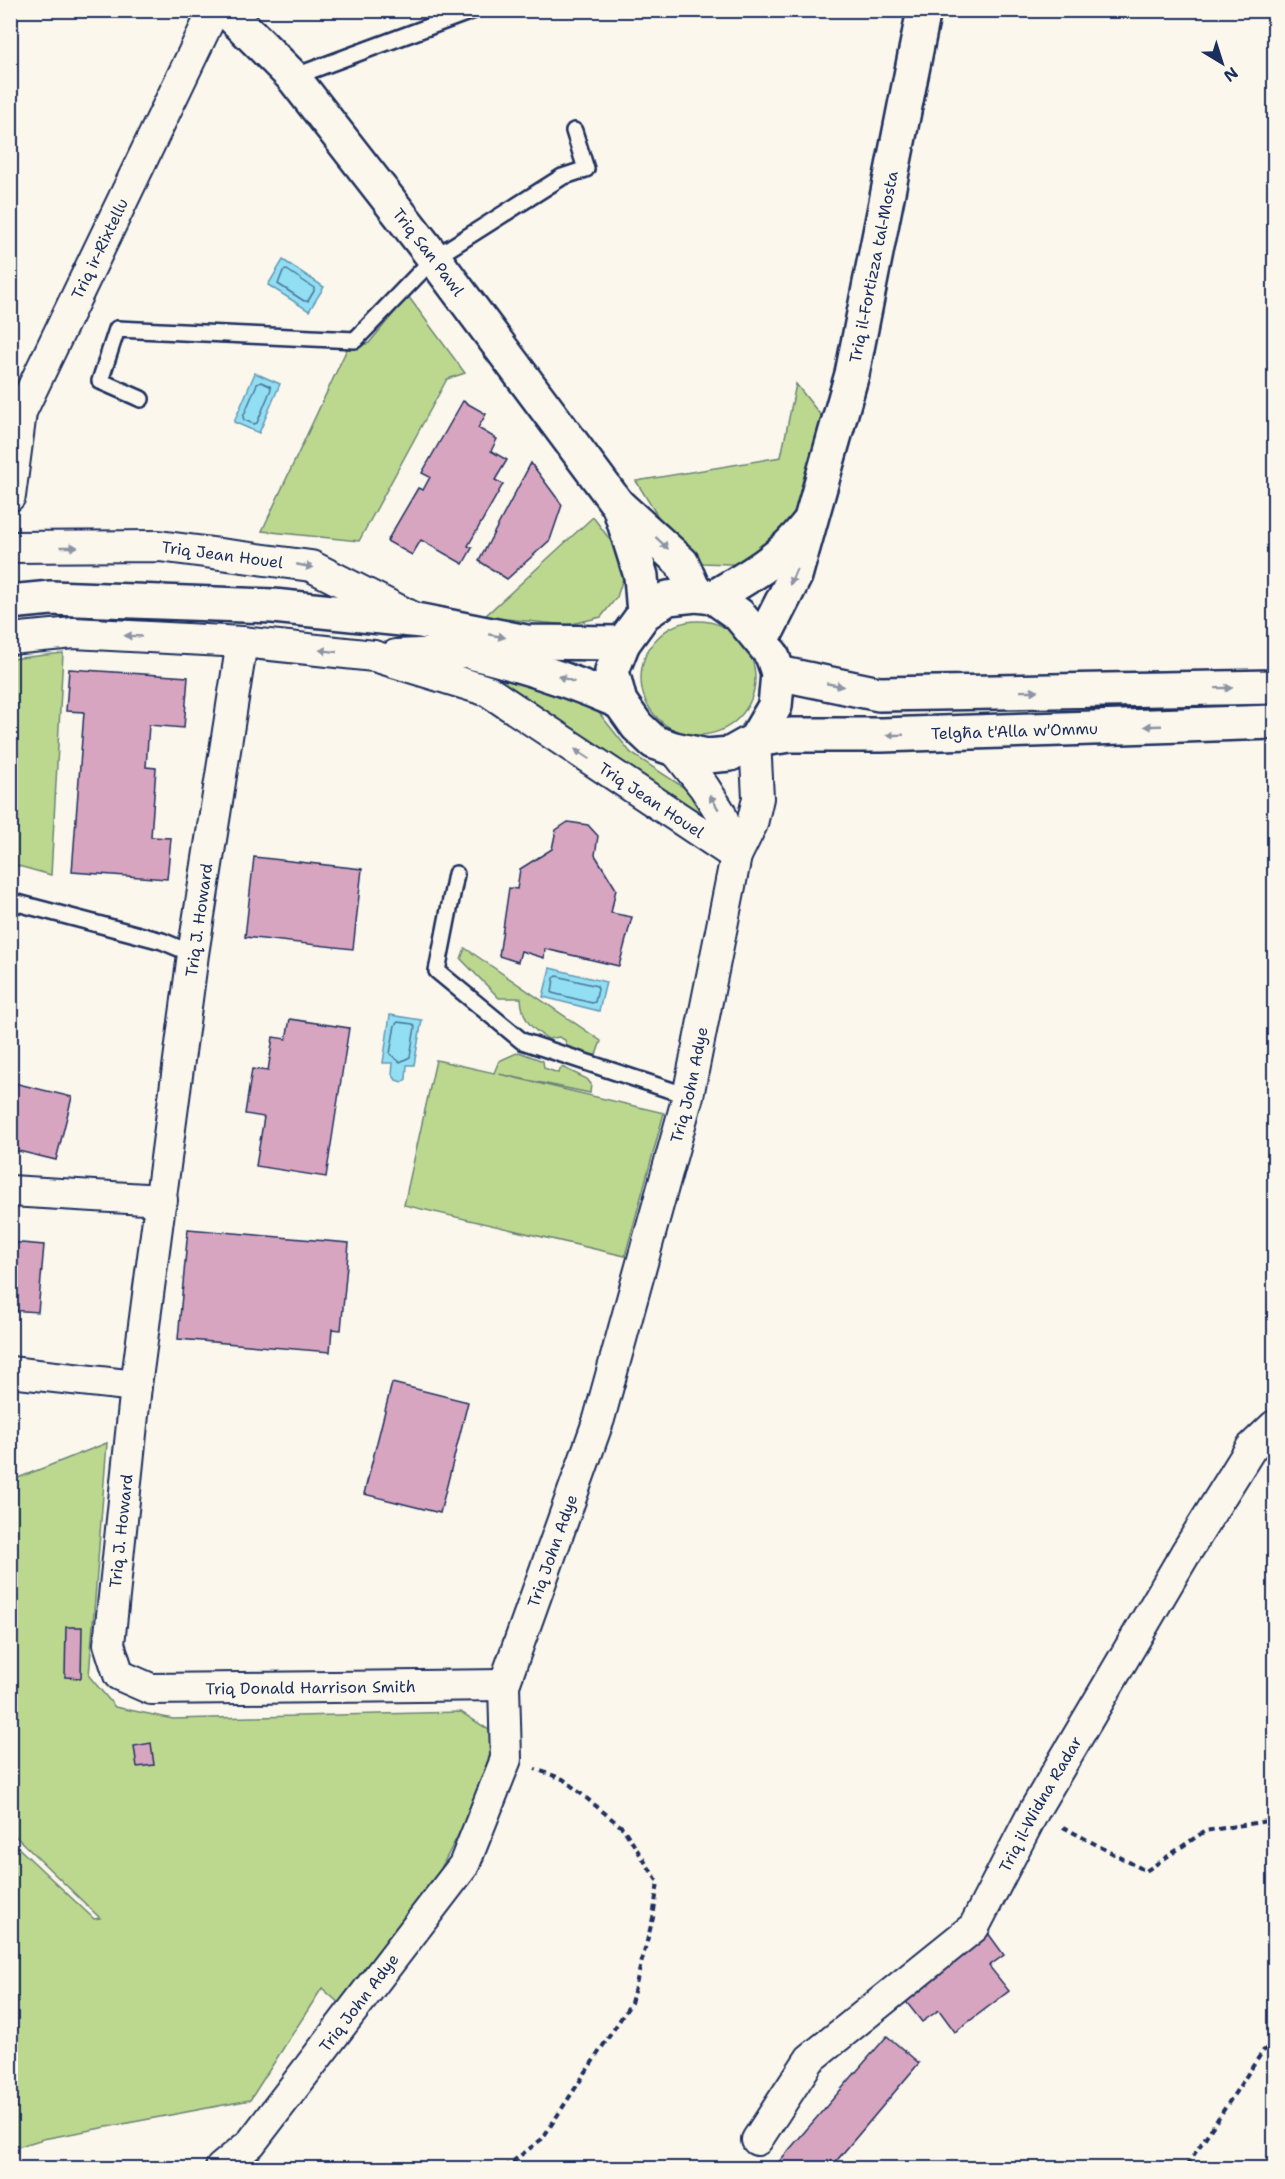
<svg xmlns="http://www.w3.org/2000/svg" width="1285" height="2179" viewBox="0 0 1285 2179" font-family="'Shantell Sans',sans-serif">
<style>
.green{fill:#bcd88f;stroke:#6c8476;stroke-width:1.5}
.water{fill:#92def2;stroke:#6298b7;stroke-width:1.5}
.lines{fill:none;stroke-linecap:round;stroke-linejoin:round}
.shore{stroke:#4b7599;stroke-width:1.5}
.building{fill:#d8a5c0;stroke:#1b2f5e;stroke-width:1.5}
.lane-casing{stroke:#1b2f5e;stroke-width:20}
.street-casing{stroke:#1b2f5e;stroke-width:34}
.secondary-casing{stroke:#1b2f5e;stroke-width:38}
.path{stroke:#1b2f5e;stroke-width:4;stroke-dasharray:6 4.5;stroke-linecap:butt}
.lane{stroke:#fbf7ec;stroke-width:15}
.street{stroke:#fbf7ec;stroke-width:30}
.secondary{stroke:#fbf7ec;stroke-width:33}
.oneway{fill:#8b93a5}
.labels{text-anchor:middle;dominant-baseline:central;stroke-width:4.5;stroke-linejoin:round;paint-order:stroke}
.street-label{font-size:16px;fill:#1b2f5e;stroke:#fbf7ec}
</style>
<rect width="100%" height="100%" fill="#fbf7ec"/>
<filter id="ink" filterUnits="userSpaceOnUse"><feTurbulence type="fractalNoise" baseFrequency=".0167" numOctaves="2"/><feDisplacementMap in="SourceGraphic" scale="12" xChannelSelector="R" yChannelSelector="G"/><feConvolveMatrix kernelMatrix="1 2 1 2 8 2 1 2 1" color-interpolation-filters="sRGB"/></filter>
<g filter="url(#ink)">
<!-- green -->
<g class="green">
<polygon points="408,296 465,373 447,379 359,541 262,531 347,349 369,343"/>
<polygon points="796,384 822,417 809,478 786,536 754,565 703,563 665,528 636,481 781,457"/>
<polygon points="593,517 614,545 624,575 617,597 601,617 568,625 484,617"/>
<circle cx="698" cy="678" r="57"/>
<polygon points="63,653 51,875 11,864 11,659"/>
<polygon points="495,669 587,698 631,753 703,800 715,826 492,678"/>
<path d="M465,948L601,1041L596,1055L590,1056L567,1047L565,1040L559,1037L548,1039C531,1029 522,1019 521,998H499L461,959Z"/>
<polygon points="519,1052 543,1061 544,1068 558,1073 562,1067 587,1079 591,1084 590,1093 499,1074 664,1113 625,1256 404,1205 436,1060 494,1073 499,1061"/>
<polygon points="107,1443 89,1676 115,1707 173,1719 461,1712 497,1735 468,1816 413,1922 342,2006 322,1988 250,2100 43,2139 11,2149 10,1840 94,1919 100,1918 11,1832 10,1481"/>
</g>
<!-- water -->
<g class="water">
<polygon points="283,260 324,287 309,311 268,285"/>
<polygon points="255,373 280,384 259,433 234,422"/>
<polygon points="550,968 606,982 599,1011 543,997"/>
<polygon points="390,1015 422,1020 414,1065 407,1065 406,1079 402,1082 396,1080 392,1074 393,1063 383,1063"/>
</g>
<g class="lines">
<!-- shore -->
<g class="shore">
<polygon points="287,270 314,288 314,291 308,301 304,301 278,284 283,271"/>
<polygon points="261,382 270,386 271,389 257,423 254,424 244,420 243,417 257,384"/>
<polygon points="557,976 597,986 598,989 595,1002 592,1003 552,993 554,978"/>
<polygon points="398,1022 413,1024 415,1027 410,1057 400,1062 390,1054 395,1025"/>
</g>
</g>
<!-- building -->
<g class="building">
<polygon points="463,401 486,414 478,428 497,439 491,451 507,460 495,480 503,484 468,546 472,548 463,564 421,540 412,555 387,541 418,488 423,490 430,477 422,473"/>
<polygon points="531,463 562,505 550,540 507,579 479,561"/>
<polygon points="69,669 188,677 184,728 149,725 146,767 156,768 151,837 171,838 167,879 72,872 84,712 66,711"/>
<polygon points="568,822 588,825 598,836 595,855 616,889 611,913 632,917 619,966 545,949 544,958 521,951 518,962 499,956 509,888 517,889 520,869 552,849 556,830"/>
<polygon points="254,857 362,869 353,949 245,937"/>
<polygon points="290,1019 349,1028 326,1177 256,1166 264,1117 245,1114 252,1069 268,1071 273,1037 286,1039"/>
<polygon points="10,1082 72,1097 56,1160 10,1149"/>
<polygon points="188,1229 349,1243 341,1330 332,1329 330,1352 178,1339"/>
<polygon points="10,1242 44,1245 38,1312 10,1310"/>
<polygon points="392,1383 468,1402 440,1513 364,1494"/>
<polygon points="66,1627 82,1627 81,1678 65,1677"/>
<polygon points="151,1743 154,1765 137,1767 134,1746"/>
<polygon points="985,1929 1004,1955 989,1966 1009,1991 955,2032 939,2010 922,2022 900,1994"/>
<polygon points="887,2036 919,2063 833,2165 837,2168 779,2168 776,2165"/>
</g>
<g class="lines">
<!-- lane casing -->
<g class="lane-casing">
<g id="lane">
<polyline points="293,77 474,10"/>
<polyline points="141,399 100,381 117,329 355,340 434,258 562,177 586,169 574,131"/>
<polyline points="456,874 437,971 522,1041 688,1096"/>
<polyline points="10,901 162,941 193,954"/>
</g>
</g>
<!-- street casing -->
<g class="street-casing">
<g id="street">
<path id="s1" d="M10,496L21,412L214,10"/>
<path id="s2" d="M10,547L159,546L311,566L414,618"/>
<path id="s3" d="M10,639L74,633L242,642L374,656L488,691L736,856"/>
<path id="s4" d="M242,642L193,954L136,1386L109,1644L119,1675L151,1689L504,1685"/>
<polyline points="396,655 468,652"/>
<polyline points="674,749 704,787 720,812 736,856"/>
<polyline points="10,1191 162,1200"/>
<polyline points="10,1372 136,1386"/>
<path id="s5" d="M757,2140L810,2059L974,1927L1034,1811L1185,1554L1251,1448L1274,1426"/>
<path id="s6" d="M221,2168L251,2143L464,1865L506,1759L504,1685L599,1419L688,1096L736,856L752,824L758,798L755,740"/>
</g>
</g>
<!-- secondary casing -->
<g class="secondary-casing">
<g id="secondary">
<path id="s7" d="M226,10L293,77L434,258L618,505L682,563L696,595"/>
<polyline points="619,506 641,576 644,614"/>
<polygon points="696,595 714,597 739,615 772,655 778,673 775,706 755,740 730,754 707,756 674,749 654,742 637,726 620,702 612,671 623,643 644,614 668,598"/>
<path d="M714,597C750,576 781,559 807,525"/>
<polyline points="10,602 51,598 273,606 421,621 526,642 623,643"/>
<path id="s8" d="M762,641L795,576L852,374L924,10"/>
<path d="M474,653C527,666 570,680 620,702"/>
<polyline points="778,673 879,694 1274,687"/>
<path id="s9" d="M755,740L791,735H882L1274,722"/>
</g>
</g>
<!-- path -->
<g class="path">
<polyline points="1063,1827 1146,1871 1205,1831 1274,1820"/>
<polyline points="1187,2165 1263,2051 1274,2044"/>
<polyline points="504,2168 542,2139 631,2003 653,1918 658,1882 623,1828 563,1779 535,1769"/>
</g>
<!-- lane -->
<use href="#lane" class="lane"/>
<!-- street -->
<use href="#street" class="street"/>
<!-- secondary -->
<use href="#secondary" class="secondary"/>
</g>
<!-- one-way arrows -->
<defs><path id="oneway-solid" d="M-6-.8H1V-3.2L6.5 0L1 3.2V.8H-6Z" transform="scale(1.5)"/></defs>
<g class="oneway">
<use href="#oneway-solid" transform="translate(662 543) rotate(43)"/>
<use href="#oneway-solid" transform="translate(69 547)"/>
<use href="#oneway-solid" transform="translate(305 566) rotate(11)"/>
<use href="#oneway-solid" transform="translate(793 577) rotate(113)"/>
<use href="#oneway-solid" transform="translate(133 636) rotate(-177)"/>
<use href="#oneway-solid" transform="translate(497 636) rotate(11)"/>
<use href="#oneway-solid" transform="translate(328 651) rotate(-174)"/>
<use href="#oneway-solid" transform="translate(566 679) rotate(-160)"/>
<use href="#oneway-solid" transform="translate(835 685) rotate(11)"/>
<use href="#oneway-solid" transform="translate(1224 688) rotate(-1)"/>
<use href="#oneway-solid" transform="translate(1029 691) rotate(-1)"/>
<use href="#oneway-solid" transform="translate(1153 726) rotate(178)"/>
<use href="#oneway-solid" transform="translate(895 735) rotate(178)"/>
<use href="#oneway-solid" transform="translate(582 754) rotate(-146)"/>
<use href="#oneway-solid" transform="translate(714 802) rotate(-121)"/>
</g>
</g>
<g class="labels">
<!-- street labels -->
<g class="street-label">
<text stroke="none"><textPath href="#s1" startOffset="266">Triq ir-Rixtellu</textPath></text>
<text stroke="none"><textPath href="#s7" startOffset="316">Triq San Pawl</textPath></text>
<text stroke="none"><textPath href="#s8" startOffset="392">Triq il-Fortizza tal-Mosta</textPath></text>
<text stroke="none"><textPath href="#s2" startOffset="213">Triq Jean Houel</textPath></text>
<text stroke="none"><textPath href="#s9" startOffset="260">Telgħa t'Alla w'Ommu</textPath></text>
<text stroke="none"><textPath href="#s3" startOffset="681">Triq Jean Houel</textPath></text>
<text transform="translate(199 920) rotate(-82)">Triq J. Howard</text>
<text stroke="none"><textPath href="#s6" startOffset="1206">Triq John Adye</textPath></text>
<text transform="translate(121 1531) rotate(-84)">Triq J. Howard</text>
<text stroke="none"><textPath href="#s6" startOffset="720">Triq John Adye</textPath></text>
<text stroke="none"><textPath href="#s4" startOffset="1238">Triq Donald Harrison Smith</textPath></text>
<text stroke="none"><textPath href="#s5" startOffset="447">Triq il-Widna Radar</textPath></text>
<text stroke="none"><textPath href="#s6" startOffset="216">Triq John Adye</textPath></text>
</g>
</g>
<!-- margin -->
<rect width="1285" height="2179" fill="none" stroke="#fbf7ec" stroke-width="36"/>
<rect x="18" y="18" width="1249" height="2143" fill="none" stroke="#1b2f5e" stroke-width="2" filter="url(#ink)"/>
<!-- north arrow -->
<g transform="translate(1222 63) rotate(142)" stroke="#fbf7ec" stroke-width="4.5" paint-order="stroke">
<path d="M0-4.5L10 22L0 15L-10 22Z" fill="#1b2f5e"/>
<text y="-9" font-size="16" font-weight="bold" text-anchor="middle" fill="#1b2f5e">N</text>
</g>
</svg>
